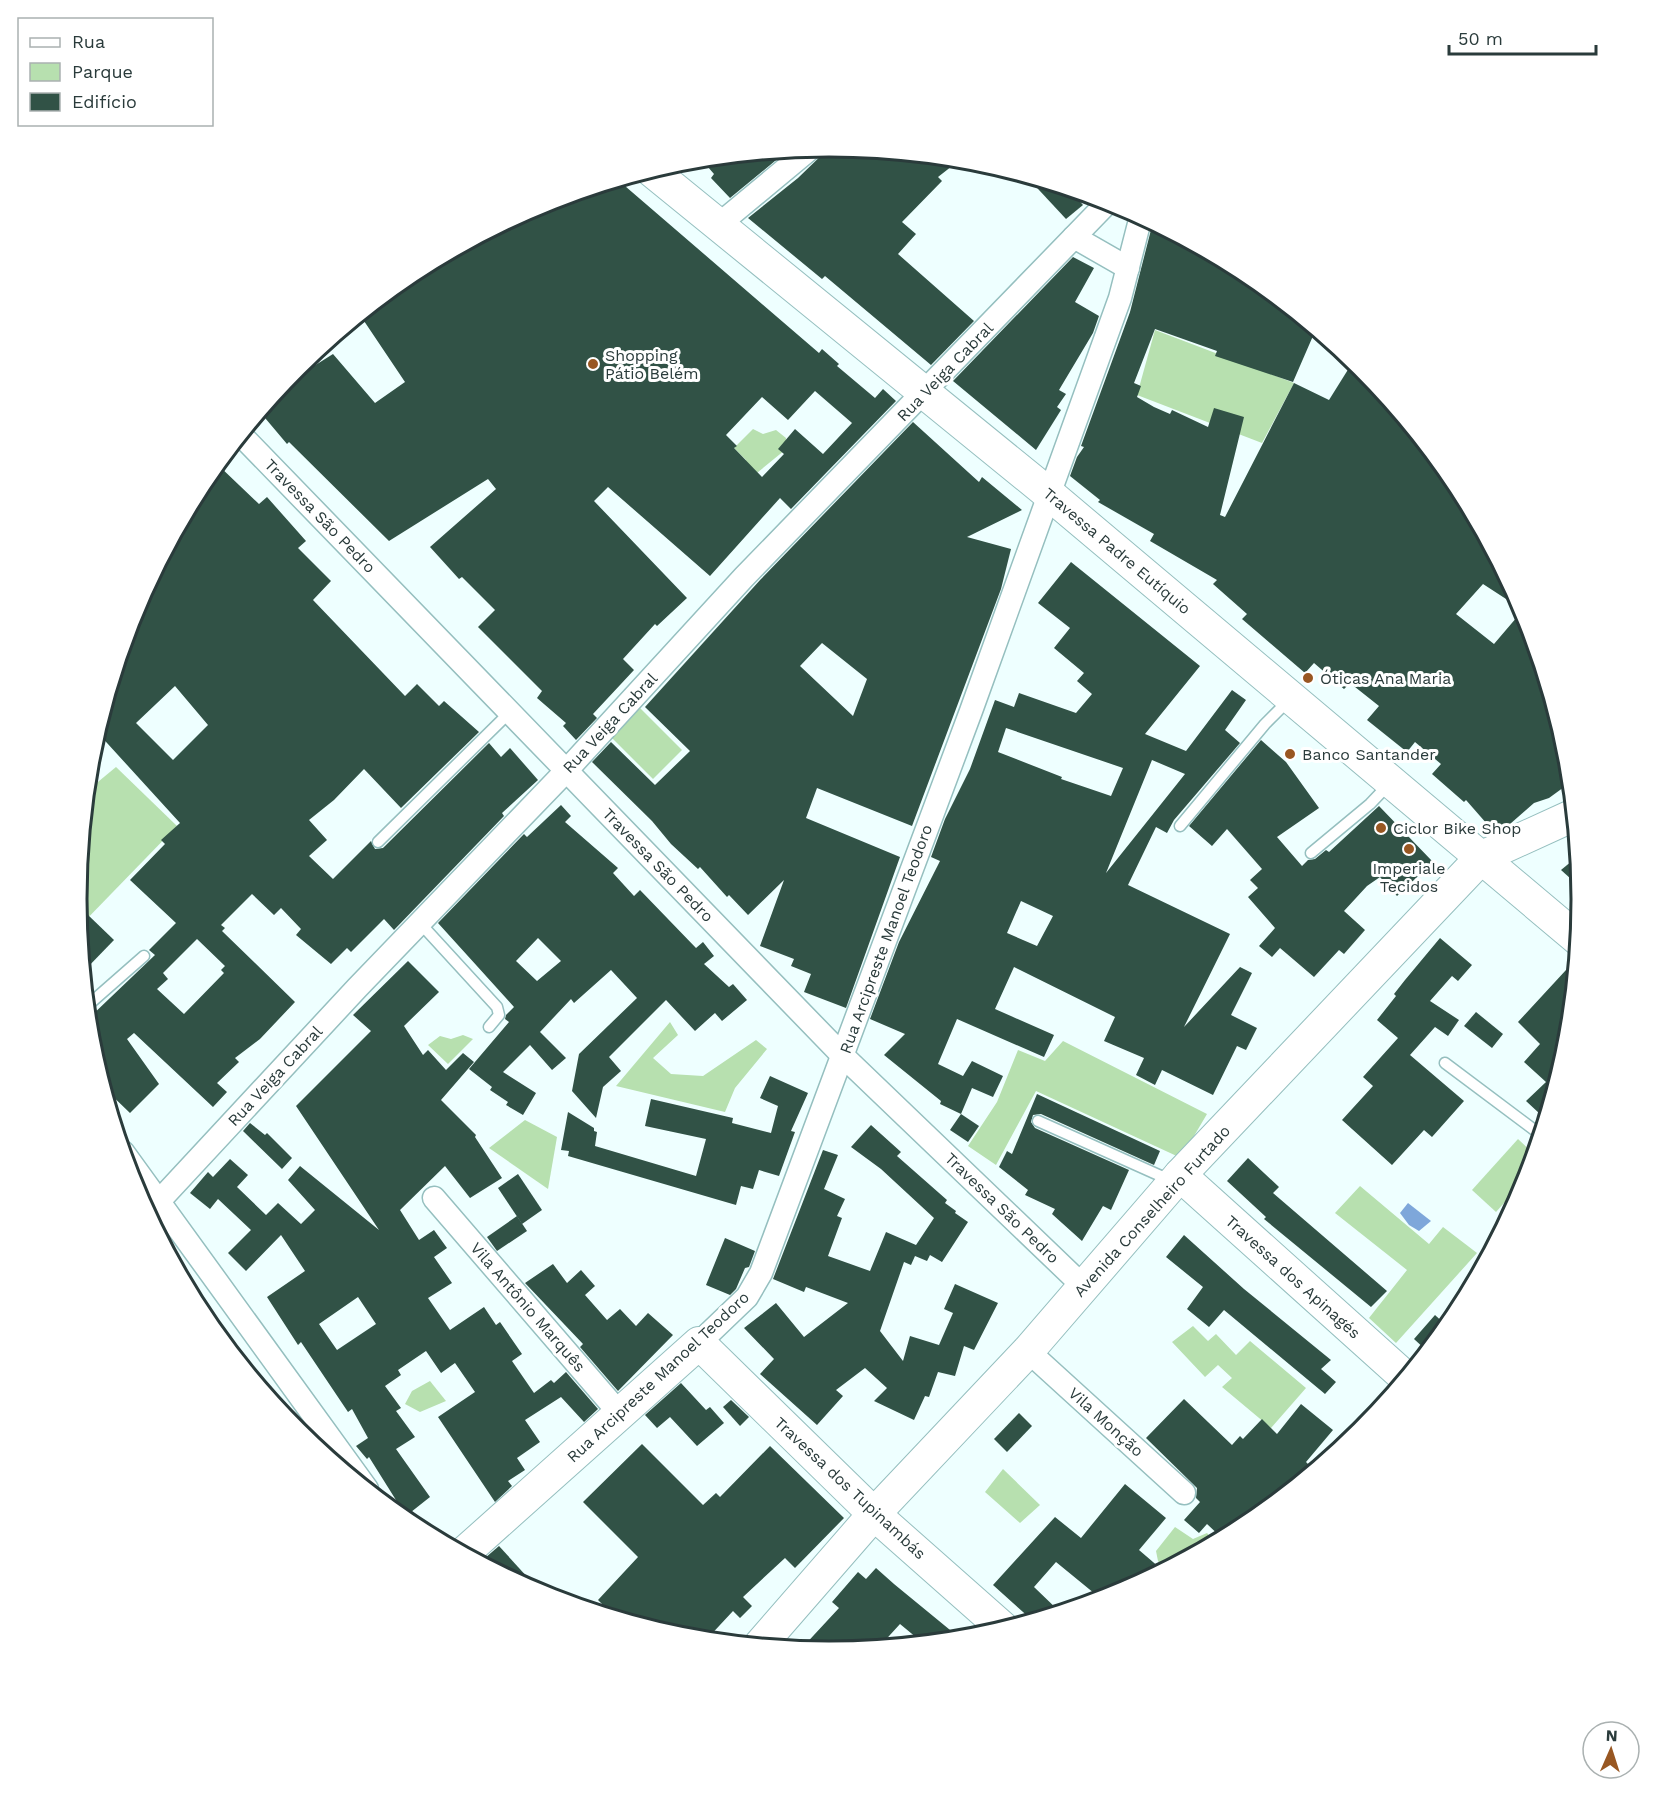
<svg xmlns="http://www.w3.org/2000/svg" width="1659" height="1798" viewBox="0 0 1659 1798" font-family="'Work Sans',sans-serif">
<style>
.green{fill:#b7e0af}
.water{fill:#7ea7da}
.building{fill:#315246;fill-rule:evenodd}
.lines{fill:none;stroke-linecap:round;stroke-linejoin:round}
.lane-casing{stroke:#95bfbf;stroke-width:13}
.street-casing{stroke:#95bfbf;stroke-width:25}
.secondary-casing{stroke:#95bfbf;stroke-width:34}
.path{stroke:#acbdbd;stroke-width:4;stroke-dasharray:1.5 4.5;stroke-linecap:butt}
.lane{stroke:#fff;stroke-width:10}
.street{stroke:#fff;stroke-width:22}
.secondary{stroke:#fff;stroke-width:32}
.poi-dot{fill:#985722;stroke:#fff;stroke-width:2}
.labels{text-anchor:middle;dominant-baseline:central;stroke-width:6;stroke-linejoin:round;paint-order:stroke}
.poi-label{font-size:16px;fill:#2a3b3b;stroke:#fff;text-anchor:start}
.street-label{font-size:16px;fill:#2a3b3b;stroke:#fff}
.rim{fill:none;stroke:#2a3b3b;stroke-width:3}
</style>
<rect width="100%" height="100%" fill="#eff"/>
<!-- green -->
<g class="green">
<polygon points="1155,330 1294,383 1262,443 1137,395"/>
<polygon points="753,429 763,434 776,430 786,438 785,450 747,481 740,466 746,460 734,448"/>
<polygon points="639,707 682,750 653,779 610,736"/>
<polygon points="116,767 177,826 79,927 77,899 87,791"/>
<polygon points="670,1022 678,1035 653,1058 671,1074 703,1076 756,1040 767,1049 735,1088 725,1112 616,1086"/>
<polygon points="463,1035 473,1039 448,1064 428,1045 440,1036 451,1039"/>
<polygon points="1063,1041 1207,1114 1181,1158 1036,1091 996,1165 968,1146 997,1102 1018,1050 1045,1061"/>
<polygon points="525,1120 557,1137 548,1189 489,1148"/>
<polygon points="1518,1139 1535,1155 1528,1176 1496,1212 1472,1190"/>
<polygon points="1360,1186 1429,1244 1443,1227 1477,1253 1396,1343 1369,1318 1407,1270 1335,1213"/>
<polygon points="1193,1326 1208,1341 1216,1334 1236,1355 1250,1341 1306,1388 1271,1428 1222,1387 1232,1378 1218,1365 1205,1377 1172,1342"/>
<polygon points="430,1381 446,1401 420,1412 405,1404 412,1391"/>
<polygon points="1003,1469 1040,1505 1020,1523 985,1492"/>
<polygon points="1175,1527 1193,1539 1207,1533 1215,1542 1164,1570 1158,1561 1156,1551"/>
</g>
<!-- water -->
<polygon class="water" points="1408,1203 1431,1221 1419,1231 1409,1225 1400,1213"/>
<!-- building -->
<g class="building">
<polygon points="831,146 921,155 929,163 937,157 961,159 938,177 942,181 902,222 916,234 898,254 974,321 931,365 825,276 822,279 748,218 798,178"/>
<polygon points="777,151 781,156 730,198 711,178 714,174 701,159"/>
<polygon points="1026,176 1068,188 1083,205 1066,219"/>
<path d="M618,180L819,353L822,349L839,364L837,366L875,398L883,389L896,401L791,509L780,498L710,576L608,487L594,501L687,598L657,626L655,624L623,659L634,670L593,714L597,718L576,740L563,726L566,723L537,698L542,691L478,627L495,610L462,577L459,579L430,547L496,489L488,479L389,541L289,442L287,444L260,412L279,388L333,354L375,403L405,382L360,315L411,273L542,203ZM815,391L852,423L823,454L795,429L778,449L784,454L762,477L734,448L737,446L726,435L762,397L788,420Z"/>
<path d="M1153,222L1248,273L1316,329L1293,382L1215,356L1217,351L1155,329L1134,383L1141,386L1137,397L1154,407L1170,414L1172,410L1208,427L1214,408L1244,417L1220,515L1225,517L1294,383L1329,400L1354,360L1456,481L1477,521L1471,528L1490,544L1525,611L1547,682L1540,687L1554,706L1568,752L1571,782L1549,798L1534,803L1510,824L1494,832L1466,800L1464,802L1432,774L1441,764L1415,742L1407,752L1367,720L1379,706L1350,683L1344,689L1314,663L1305,673L1242,619L1247,614L1213,584L1217,580L1150,541L1154,534L1098,502L1100,500L1070,476L1077,457L1084,447L1081,446L1130,312ZM1483,584L1523,610L1494,644L1456,614Z"/>
<polygon points="1073,257 1094,268 1075,302 1099,316 1093,333 1059,390 1066,394 1057,407 1061,410 1036,450 953,381"/>
<path d="M913,422L979,482L982,477L1022,510L967,537L1011,549L1001,589L912,826L817,788L806,818L900,857L846,1008L804,992L811,974L791,966L794,959L760,946L784,880L748,915L729,895L727,897L700,867L698,869L671,844L652,821L592,762L611,742L655,785L690,751L645,707L761,579ZM822,643L867,679L853,716L800,666Z"/>
<path d="M217,464L259,504L267,497L306,541L298,548L331,581L313,600L405,696L417,684L439,706L444,701L479,732L401,808L364,769L334,800L309,820L327,840L309,856L333,879L371,841L375,849L383,848L489,743L501,757L510,748L538,780L502,813L504,816L394,930L384,919L351,952L347,948L331,964L296,935L301,929L281,908L274,915L252,894L221,925L225,928L222,931L295,1002L260,1039L235,1058L239,1062L217,1083L227,1092L213,1107L134,1033L127,1039L159,1084L130,1113L103,1087L91,1046L88,1019L155,955L149,950L176,923L130,880L165,844L161,840L180,823L97,732L134,611L204,480ZM175,686L208,725L173,760L136,723ZM197,939L225,966L221,970L224,973L184,1014L157,989L168,979L163,973Z"/>
<path d="M1071,562L1200,666L1145,734L1186,751L1232,690L1246,700L1225,730L1240,743L1174,820L1167,833L1156,827L1128,885L1230,934L1184,1027L1240,967L1252,973L1231,1015L1257,1028L1246,1050L1237,1046L1213,1095L1162,1070L1155,1085L1136,1075L1144,1058L1104,1041L1115,1017L1014,967L995,1009L1054,1035L1044,1057L957,1019L938,1064L963,1076L972,1061L1003,1076L993,1097L972,1088L961,1114L940,1104L941,1101L884,1055L905,1034L870,1019L899,942L940,861L931,857L945,819L970,769L995,700L1014,707L1019,693L1076,713L1092,694L1077,681L1084,673L1054,648L1070,628L1038,603ZM1006,728L1123,768L1111,796L1061,779L1062,777L998,752ZM1152,760L1185,774L1106,873ZM1021,901L1053,916L1037,946L1007,933Z"/>
<polygon points="1261,740 1286,762 1319,808 1277,837 1302,866 1308,860 1315,859 1326,850 1329,852 1379,806 1433,862 1397,896 1380,877 1367,886 1344,911 1365,930 1344,954 1339,950 1314,977 1280,948 1272,957 1259,946 1275,928 1248,897 1258,888 1250,880 1262,869 1227,829 1212,846 1189,826"/>
<path d="M561,805L571,816L565,822L618,868L613,873L634,896L640,890L696,948L703,942L714,956L704,964L729,987L733,984L747,1000L722,1021L715,1013L695,1031L666,1000L609,1057L621,1071L603,1087L596,1118L572,1091L579,1054L637,998L611,970L574,1003L571,999L540,1032L566,1058L552,1070L530,1045L503,1072L536,1093L523,1115L506,1105L508,1102L490,1090L492,1087L469,1069L509,1022L505,1019L506,1015L514,1007L438,923L524,834L527,837ZM538,938L561,961L537,981L516,961Z"/>
<polygon points="1578,856 1580,870 1581,888 1561,870"/>
<polygon points="87,914 114,940 84,971 79,923"/>
<polygon points="1440,938 1472,965 1458,981 1452,976 1430,1001 1459,1020 1448,1036 1435,1027 1410,1055 1464,1101 1432,1137 1424,1130 1392,1165 1342,1120 1373,1086 1363,1077 1398,1038 1377,1020 1396,996 1394,994 1405,980"/>
<path d="M408,961L439,992L404,1026L423,1055L428,1050L446,1070L463,1053L474,1062L441,1100L476,1135L475,1137L502,1178L470,1198L445,1166L400,1210L419,1240L434,1230L447,1248L434,1257L452,1283L428,1298L450,1330L484,1307L496,1325L500,1322L522,1354L512,1361L534,1393L551,1380L554,1383L566,1372L598,1409L584,1422L561,1397L525,1420L540,1442L517,1458L525,1470L508,1481L512,1486L495,1502L438,1417L475,1392L455,1363L441,1373L426,1351L398,1370L401,1375L385,1386L401,1408L396,1411L415,1437L396,1449L430,1497L406,1516L369,1457L367,1459L356,1446L368,1438L352,1409L348,1412L301,1342L298,1345L267,1297L305,1271L281,1235L246,1271L228,1253L251,1230L218,1199L210,1209L190,1193L208,1172L213,1177L230,1159L248,1175L237,1187L266,1215L278,1203L301,1224L315,1210L288,1180L300,1166L379,1230L296,1106L371,1031L353,1015ZM358,1297L376,1324L337,1350L319,1324Z"/>
<polygon points="1566,970 1575,978 1568,1046 1550,1104 1540,1114 1526,1101 1546,1082 1524,1062 1540,1044 1518,1022"/>
<polygon points="1476,1012 1503,1034 1492,1048 1464,1026"/>
<polygon points="770,1076 808,1093 791,1131 795,1132 779,1176 759,1170 753,1189 741,1186 736,1205 568,1156 569,1151 561,1150 568,1112 594,1128 594,1131 597,1132 595,1146 696,1176 706,1139 645,1126 651,1099 733,1118 732,1123 771,1133 778,1106 760,1098"/>
<polygon points="1037,1094 1160,1151 1154,1165 1041,1114 1033,1115 1031,1122 1035,1128 1129,1170 1111,1210 1103,1206 1082,1241 1052,1214 1055,1209 1025,1195 1028,1190 999,1167 1007,1151 1012,1154"/>
<polygon points="961,1114 979,1126 968,1142 950,1130"/>
<polygon points="250,1123 265,1135 267,1133 292,1158 282,1169 243,1131"/>
<polygon points="871,1125 901,1152 897,1156 947,1200 945,1203 956,1211 955,1213 968,1222 942,1262 930,1255 927,1261 915,1256 911,1265 904,1262 880,1331 903,1361 910,1336 939,1345 953,1313 944,1309 955,1284 998,1303 974,1350 964,1346 955,1376 938,1372 929,1397 925,1396 914,1420 874,1401 887,1388 865,1368 836,1390 843,1396 817,1425 760,1374 774,1359 744,1328 776,1303 804,1337 848,1303 806,1287 804,1292 773,1279 823,1150 838,1155 824,1189 845,1199 837,1216 842,1218 828,1256 870,1271 886,1232 916,1245 934,1218 881,1169 851,1147"/>
<polygon points="1248,1158 1279,1187 1273,1193 1387,1291 1371,1307 1264,1219 1266,1217 1227,1181"/>
<polygon points="518,1174 542,1210 522,1224 498,1188"/>
<polygon points="517,1216 527,1231 497,1251 487,1237"/>
<polygon points="1184,1235 1244,1289 1331,1360 1321,1369 1336,1382 1325,1394 1224,1310 1209,1327 1187,1309 1203,1287 1166,1257"/>
<polygon points="725,1238 755,1251 749,1267 745,1268 736,1289 730,1295 706,1285"/>
<polygon points="553,1264 567,1283 581,1270 595,1286 585,1295 607,1320 620,1309 636,1326 648,1313 673,1335 618,1391 580,1347 583,1344 525,1283"/>
<polygon points="1435,1315 1447,1326 1426,1350 1414,1339"/>
<polygon points="681,1383 706,1410 710,1407 724,1423 697,1446 670,1417 657,1428 645,1415"/>
<polygon points="1184,1399 1232,1445 1240,1436 1243,1439 1262,1419 1277,1434 1301,1404 1333,1430 1306,1462 1313,1469 1295,1487 1290,1483 1253,1521 1223,1539 1207,1524 1199,1533 1184,1520 1200,1502 1196,1498 1197,1488 1146,1438"/>
<polygon points="731,1400 749,1417 740,1426 723,1407"/>
<polygon points="1019,1413 1032,1426 1007,1452 994,1439"/>
<polygon points="642,1444 703,1505 716,1493 720,1497 770,1446 844,1518 795,1568 785,1558 743,1597 752,1606 740,1618 733,1611 706,1640 682,1637 615,1617 598,1600 638,1557 583,1502"/>
<polygon points="1125,1484 1166,1518 1139,1550 1160,1568 1154,1575 1118,1594 1109,1587 1100,1598 1056,1562 1034,1587 1060,1612 1036,1620 1032,1620 993,1585 1055,1517 1081,1538"/>
<polygon points="499,1546 540,1591 539,1593 496,1571 485,1558"/>
<polygon points="876,1568 894,1584 961,1639 923,1643 900,1624 879,1647 830,1652 801,1649 839,1608 832,1602 858,1572 866,1579"/>
</g>
<g class="lines">
<!-- lane casing -->
<g class="lane-casing">
<g id="lane">
<polyline points="1180,826 1265,724 1290,699"/>
<polyline points="378,842 509,713"/>
<polyline points="1311,853 1370,804 1389,784"/>
<polyline points="420,923 497,1007 499,1015 489,1027"/>
<polyline points="87,1006 144,956"/>
<polyline points="1445,1063 1541,1135"/>
<polyline points="1038,1121 1172,1181"/>
</g>
</g>
<!-- street casing -->
<g class="street-casing">
<g id="street">
<polyline points="717,226 811,148"/>
<polyline points="1074,237 1128,268"/>
<polyline points="241,435 843,1056 1084,1287"/>
<polyline points="123,1152 367,1489"/>
<polyline points="434,1198 621,1415"/>
<polyline points="148,1213 357,988 567,770 744,577 1109,201"/>
<polyline points="699,1343 747,1297 761,1273 971,711 1120,298 1141,216"/>
<polyline points="1028,1351 1184,1493"/>
</g>
</g>
<!-- secondary casing -->
<g class="secondary-casing">
<g id="secondary">
<polyline points="651,170 1049,494 1579,940"/>
<polyline points="1180,1175 1406,1378"/>
<polyline points="464,1553 699,1343 874,1514 1004,1629"/>
<polyline points="760,1645 874,1514 1028,1351 1180,1175 1482,857 1574,815"/>
</g>
</g>
<!-- path -->
<polyline class="path" points="296,368 329,347"/>
<!-- lane -->
<use href="#lane" class="lane"/>
<!-- street -->
<use href="#street" class="street"/>
<!-- secondary -->
<use href="#secondary" class="secondary"/>
</g>
<!-- markers -->
<g class="poi-dot">
<circle cx="593" cy="364" r="6"/>
<circle cx="1308" cy="678" r="6"/>
<circle cx="1290" cy="754" r="6"/>
<circle cx="1381" cy="828" r="6"/>
<circle cx="1409" cy="849" r="6"/>
</g>
<g class="labels">
<!-- poi labels -->
<g class="poi-label">
<text x="605" y="355">Shopping<tspan x="605" dy="18">Pátio Belém</tspan></text>
<text x="1320" y="678">Óticas Ana Maria</text>
<text x="1302" y="754">Banco Santander</text>
<text x="1393" y="828">Ciclor Bike Shop</text>
<text x="1409" y="868" text-anchor="middle">Imperiale<tspan x="1409" dy="18">Tecidos</tspan></text>
</g>
<!-- street labels -->
<g class="street-label">
<text transform="translate(945 372) rotate(-46)">Rua Veiga Cabral</text>
<text transform="translate(320 516) rotate(46)">Travessa São Pedro</text>
<text transform="translate(1117 551) rotate(40)">Travessa Padre Eutíquio</text>
<text transform="translate(610 723) rotate(-47)">Rua Veiga Cabral</text>
<text transform="translate(658 865) rotate(46)">Travessa São Pedro</text>
<text transform="translate(886 939) rotate(-70)">Rua Arcipreste Manoel Teodoro</text>
<text transform="translate(275 1076) rotate(-47)">Rua Veiga Cabral</text>
<text transform="translate(1002 1208) rotate(44)">Travessa São Pedro</text>
<text transform="translate(1152 1211) rotate(-48)">Avenida Conselheiro Furtado</text>
<text transform="translate(1293 1277) rotate(42)">Travessa dos Apinagés</text>
<text transform="translate(528 1307) rotate(49)">Vila Antônio Marquês</text>
<text transform="translate(658 1377) rotate(-43)">Rua Arcipreste Manoel Teodoro</text>
<text transform="translate(1106 1422) rotate(42)">Vila Monção</text>
<text transform="translate(850 1488) rotate(43)">Travessa dos Tupinambás</text>
</g>
</g>
<!-- crop -->
<path d="M0 0H1659V1798H0ZM87 899a742 742 0 1 1 1484 0a742 742 0 1 1-1484 0Z" fill="#fff" fill-rule="evenodd"/>
<path class="rim" d="M87 899a742 742 0 1 1 1484 0a742 742 0 1 1-1484 0Z"/>
<!-- legend -->
<rect x="18" y="18" width="195" height="108" fill="#ffffff" stroke="#aab1b1" stroke-width="1.5"/>
<rect x="30" y="38" width="30" height="9" fill="#ffffff" stroke="#aab1b1" stroke-width="1.5"/>
<text x="72" y="48" font-size="18" fill="#2a3b3b">Rua</text>
<rect x="30" y="63" width="30" height="18" fill="#b7e0af" stroke="#aab1b1" stroke-width="1.5"/>
<text x="72" y="78" font-size="18" fill="#2a3b3b">Parque</text>
<rect x="30" y="93" width="30" height="18" fill="#315246" stroke="#aab1b1" stroke-width="1.5"/>
<text x="72" y="108" font-size="18" fill="#2a3b3b">Edifício</text>
<!-- north arrow -->
<g transform="translate(1611 1750) rotate(3)"><circle r="28" fill="#ffffff" stroke="#aab1b1" stroke-width="1.5"/>
<path d="M0-4.5L10 22L0 15L-10 22Z" fill="#985722"/>
<text y="-9" font-size="16" font-weight="bold" text-anchor="middle" fill="#2a3b3b">N</text>
</g>
<!-- scale -->
<path d="M1449 45v9h147v-9" fill="none" stroke="#2a3b3b" stroke-width="3"/>
<text x="1458" y="45" font-size="18" fill="#2a3b3b" stroke="#ffffff" stroke-width="4.5" paint-order="stroke">50 m</text>
</svg>
